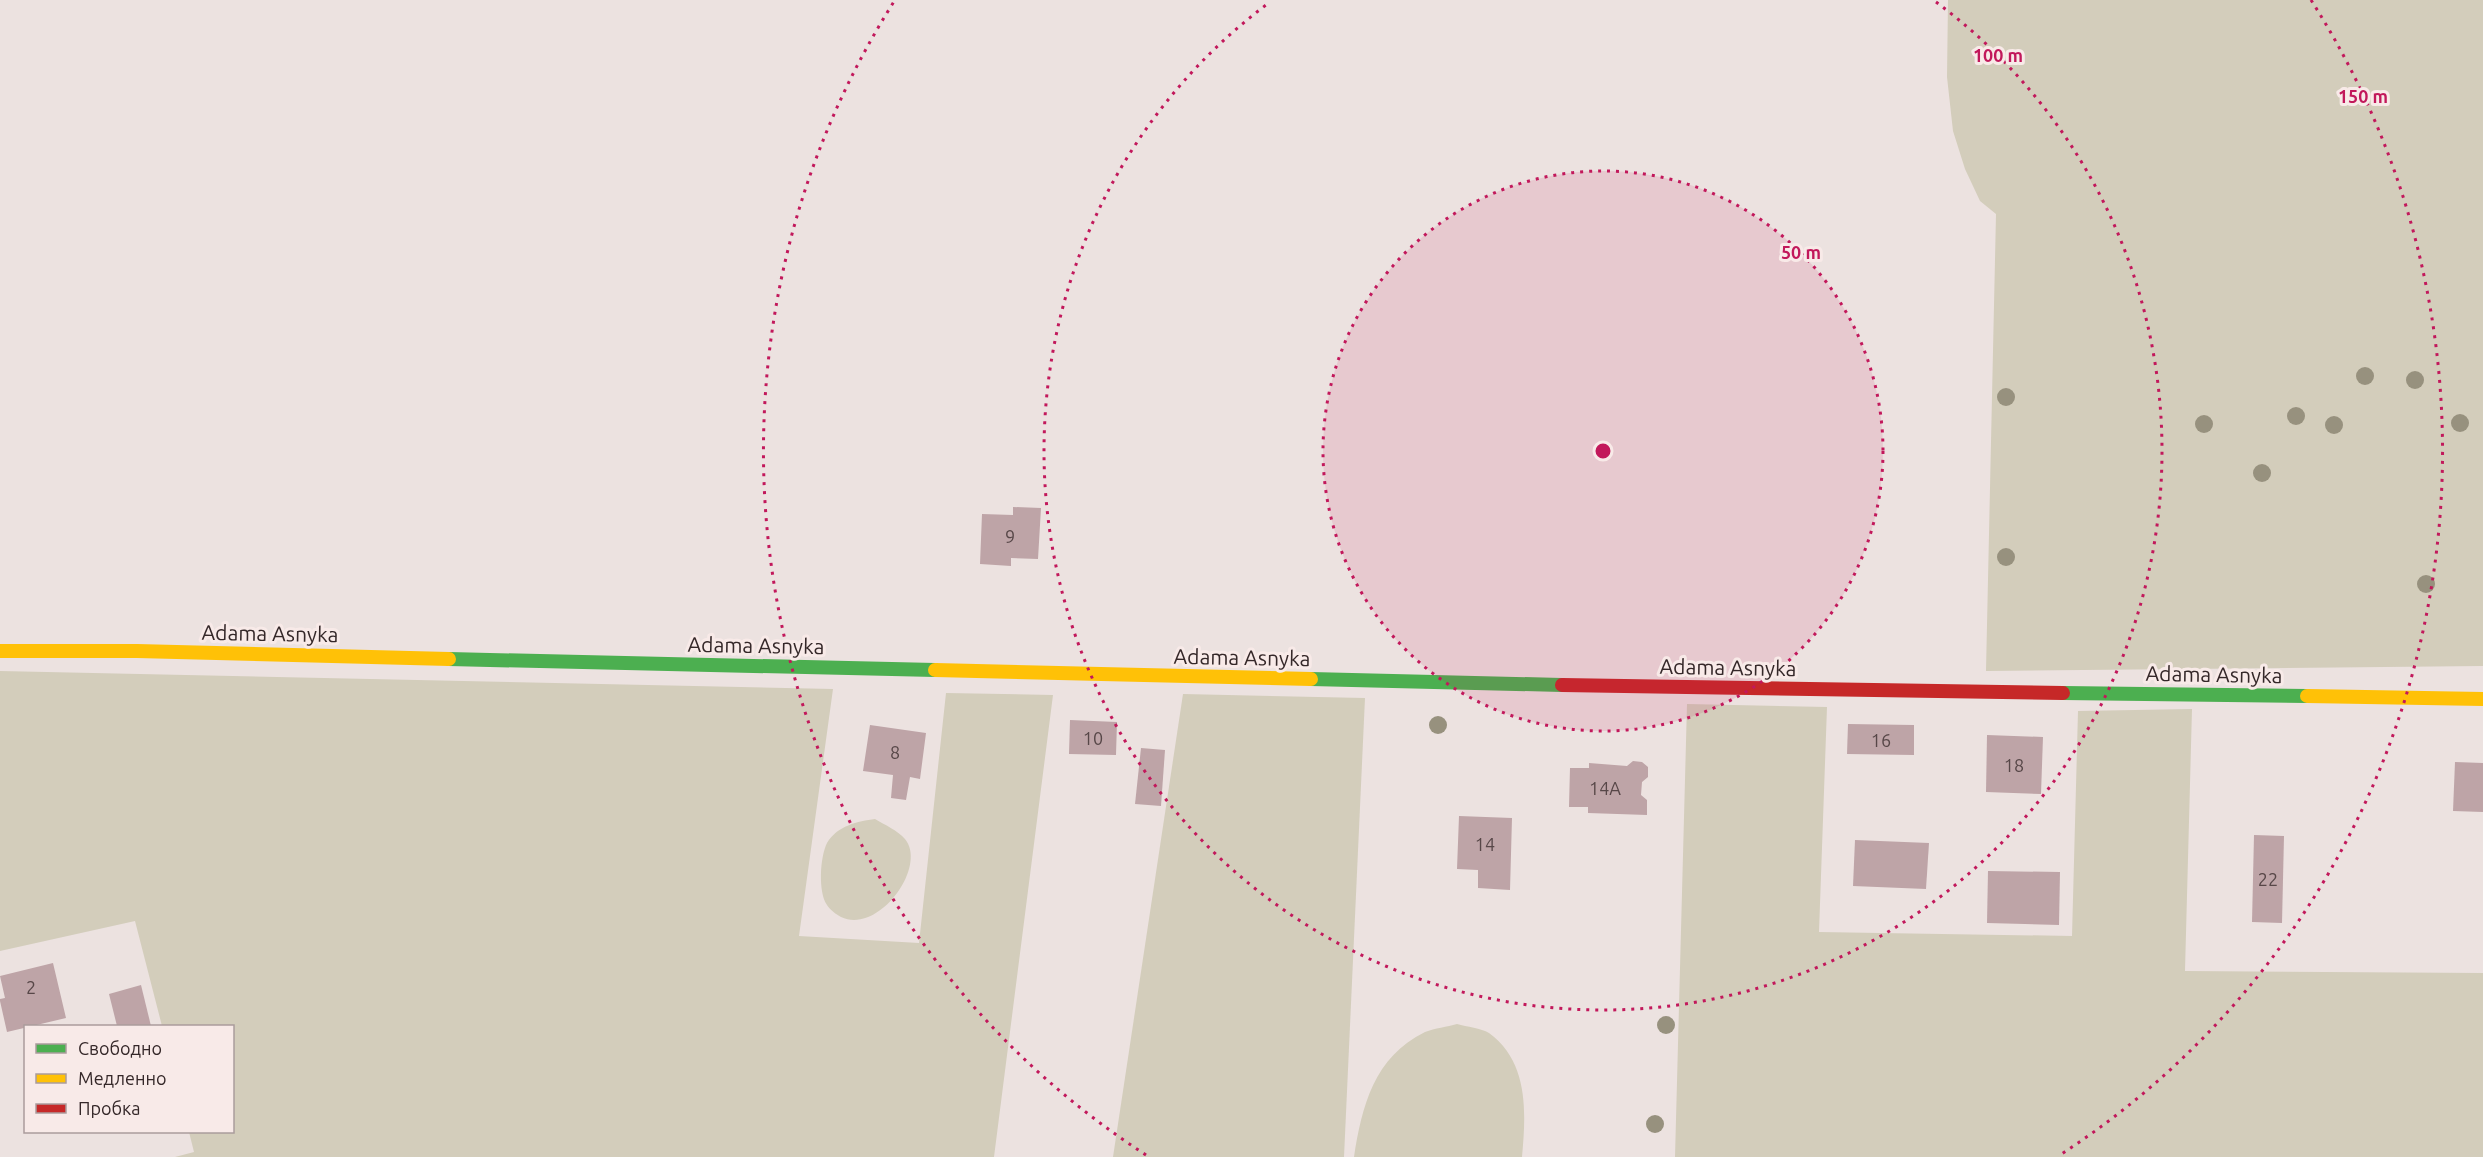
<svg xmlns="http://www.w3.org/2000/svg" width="2483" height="1157" viewBox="0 0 2483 1157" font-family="Ubuntu,sans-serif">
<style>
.green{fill:#d3cdbb}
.building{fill:#bea4a7}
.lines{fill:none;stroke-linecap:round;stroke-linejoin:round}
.fast{stroke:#4caf50;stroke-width:14}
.slow{stroke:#ffc107;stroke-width:14}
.jam{stroke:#c62828;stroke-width:14}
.tree{fill:#97917e}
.ring{fill:none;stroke:#c2185b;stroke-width:3;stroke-dasharray:3 6}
.labels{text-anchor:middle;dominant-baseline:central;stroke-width:6;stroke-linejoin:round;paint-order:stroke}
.number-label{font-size:18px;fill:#574748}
.street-label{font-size:21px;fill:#352829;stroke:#f8eae8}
.centre{fill:#c2185b;stroke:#f8eae8;stroke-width:3}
.ring-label{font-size:18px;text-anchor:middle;font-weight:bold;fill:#c2185b;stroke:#f8eae8;stroke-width:6;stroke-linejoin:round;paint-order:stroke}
</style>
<rect width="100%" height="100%" fill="#ece2e0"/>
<!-- green -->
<g class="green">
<polygon points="1948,0 2483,0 2483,666 1986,671 1996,214 1980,201 1965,169 1953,131 1947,77"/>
<polygon points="0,671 833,689 799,936 919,943 946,693 1053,695 994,1157 175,1157 194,1152 189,1132 232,1132 232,1026 162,1026 135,921 0,951"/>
<polygon points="1183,694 1365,698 1344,1157 1113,1157"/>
<polygon points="1687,704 1827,707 1819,932 2072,936 2078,711 2192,709 2185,971 2483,973 2483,1157 1675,1157"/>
<path d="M875,819C885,825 897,830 905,839C928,867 878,935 841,917C837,915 829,909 827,905C818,892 820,857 827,843C837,826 858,821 875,819Z"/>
<path d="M1457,1024C1467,1027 1481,1028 1489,1033C1529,1062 1526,1113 1522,1157H1354C1362,1106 1374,1057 1425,1032C1435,1028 1447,1027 1457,1024Z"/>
</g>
<!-- building -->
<g class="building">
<polygon points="1013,507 1041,508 1038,559 1011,558 1011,566 980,564 982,514 1013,515"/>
<polygon points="1070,720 1117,722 1116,755 1069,754"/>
<polygon points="1848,724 1914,725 1914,755 1847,754"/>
<polygon points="870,725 926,733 920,779 910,777 906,800 891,798 893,775 863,771"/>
<polygon points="1987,735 2043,737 2041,794 1986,792"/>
<polygon points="1141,748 1165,750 1161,806 1135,804"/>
<polygon points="1633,761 1642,762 1648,767 1648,777 1642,782 1641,795 1647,800 1647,815 1588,813 1588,807 1569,807 1570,768 1589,768 1589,763 1627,766"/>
<polygon points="2455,762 2483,763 2483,812 2453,811"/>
<polygon points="1459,816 1512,818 1510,890 1478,888 1478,870 1457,869"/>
<polygon points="2254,835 2284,836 2282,923 2252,922"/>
<polygon points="1855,840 1929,843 1926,889 1853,886"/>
<polygon points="1988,871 2060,872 2059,925 1987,923"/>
<polygon points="53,963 66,1018 7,1032 0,1001 0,999 5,998 0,976"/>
<polygon points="141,985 151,1026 117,1026 109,994"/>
</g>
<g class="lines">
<!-- fast -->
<g class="fast">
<polyline points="449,659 935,670"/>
<polyline points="1311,679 1562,685"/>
<polyline points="2063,693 2307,696"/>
</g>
<!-- slow -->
<g class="slow">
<polyline points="0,651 137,651 449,659"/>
<polyline points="935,670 1311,679"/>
<polyline points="2307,696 2483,699"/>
</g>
<!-- jam -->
<polyline class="jam" points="1562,685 2063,693"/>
</g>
<!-- trees -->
<g class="tree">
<circle cx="2365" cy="376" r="9"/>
<circle cx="2415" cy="380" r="9"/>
<circle cx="2006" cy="397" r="9"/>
<circle cx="2296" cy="416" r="9"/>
<circle cx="2460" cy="423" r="9"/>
<circle cx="2204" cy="424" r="9"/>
<circle cx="2334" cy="425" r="9"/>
<circle cx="2262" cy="473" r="9"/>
<circle cx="2006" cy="557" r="9"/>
<circle cx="2426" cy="584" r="9"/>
<circle cx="1438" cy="725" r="9"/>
<circle cx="1666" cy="1025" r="9"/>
<circle cx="1655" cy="1124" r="9"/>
</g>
<!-- distance rings -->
<circle cx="1603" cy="451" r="280" fill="#c2185b" fill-opacity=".12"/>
<g class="ring">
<circle cx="1603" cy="451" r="280"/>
<path d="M1936 2A559 559 0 1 1 1270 2"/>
<path d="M1146 1155A839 839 0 0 1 895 0M2311 0A839 839 0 0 1 2060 1155"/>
</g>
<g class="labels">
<!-- number labels -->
<g class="number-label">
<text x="1010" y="536">9</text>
<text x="1093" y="738">10</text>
<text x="1881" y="740">16</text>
<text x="895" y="752">8</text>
<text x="2014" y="765">18</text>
<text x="1605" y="788">14A</text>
<text x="1485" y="844">14</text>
<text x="2268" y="879">22</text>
<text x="31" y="987">2</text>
</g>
<!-- street labels -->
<g class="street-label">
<text transform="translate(270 633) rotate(1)">Adama Asnyka</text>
<text transform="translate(756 645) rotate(1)">Adama Asnyka</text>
<text transform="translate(1242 657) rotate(1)">Adama Asnyka</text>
<text transform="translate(1728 667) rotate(1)">Adama Asnyka</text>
<text transform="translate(2214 674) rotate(1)">Adama Asnyka</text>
</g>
</g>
<circle cx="1603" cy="451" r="9" class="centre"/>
<g class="ring-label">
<text x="1998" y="62">100 m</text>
<text x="2363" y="103">150 m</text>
<text x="1801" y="259">50 m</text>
</g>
<!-- legend -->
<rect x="24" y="1025" width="210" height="108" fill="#f8eae8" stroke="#aa9c9c" stroke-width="1.5"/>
<rect x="36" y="1044" width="30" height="9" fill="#4caf50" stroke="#aa9c9c" stroke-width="1.5"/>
<text x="78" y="1055" font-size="18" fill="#352829">Свободно</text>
<rect x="36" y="1074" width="30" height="9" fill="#ffc107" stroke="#aa9c9c" stroke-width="1.5"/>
<text x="78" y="1085" font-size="18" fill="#352829">Медленно</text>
<rect x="36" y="1104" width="30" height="9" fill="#c62828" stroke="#aa9c9c" stroke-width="1.5"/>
<text x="78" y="1115" font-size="18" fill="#352829">Пробка</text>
</svg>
